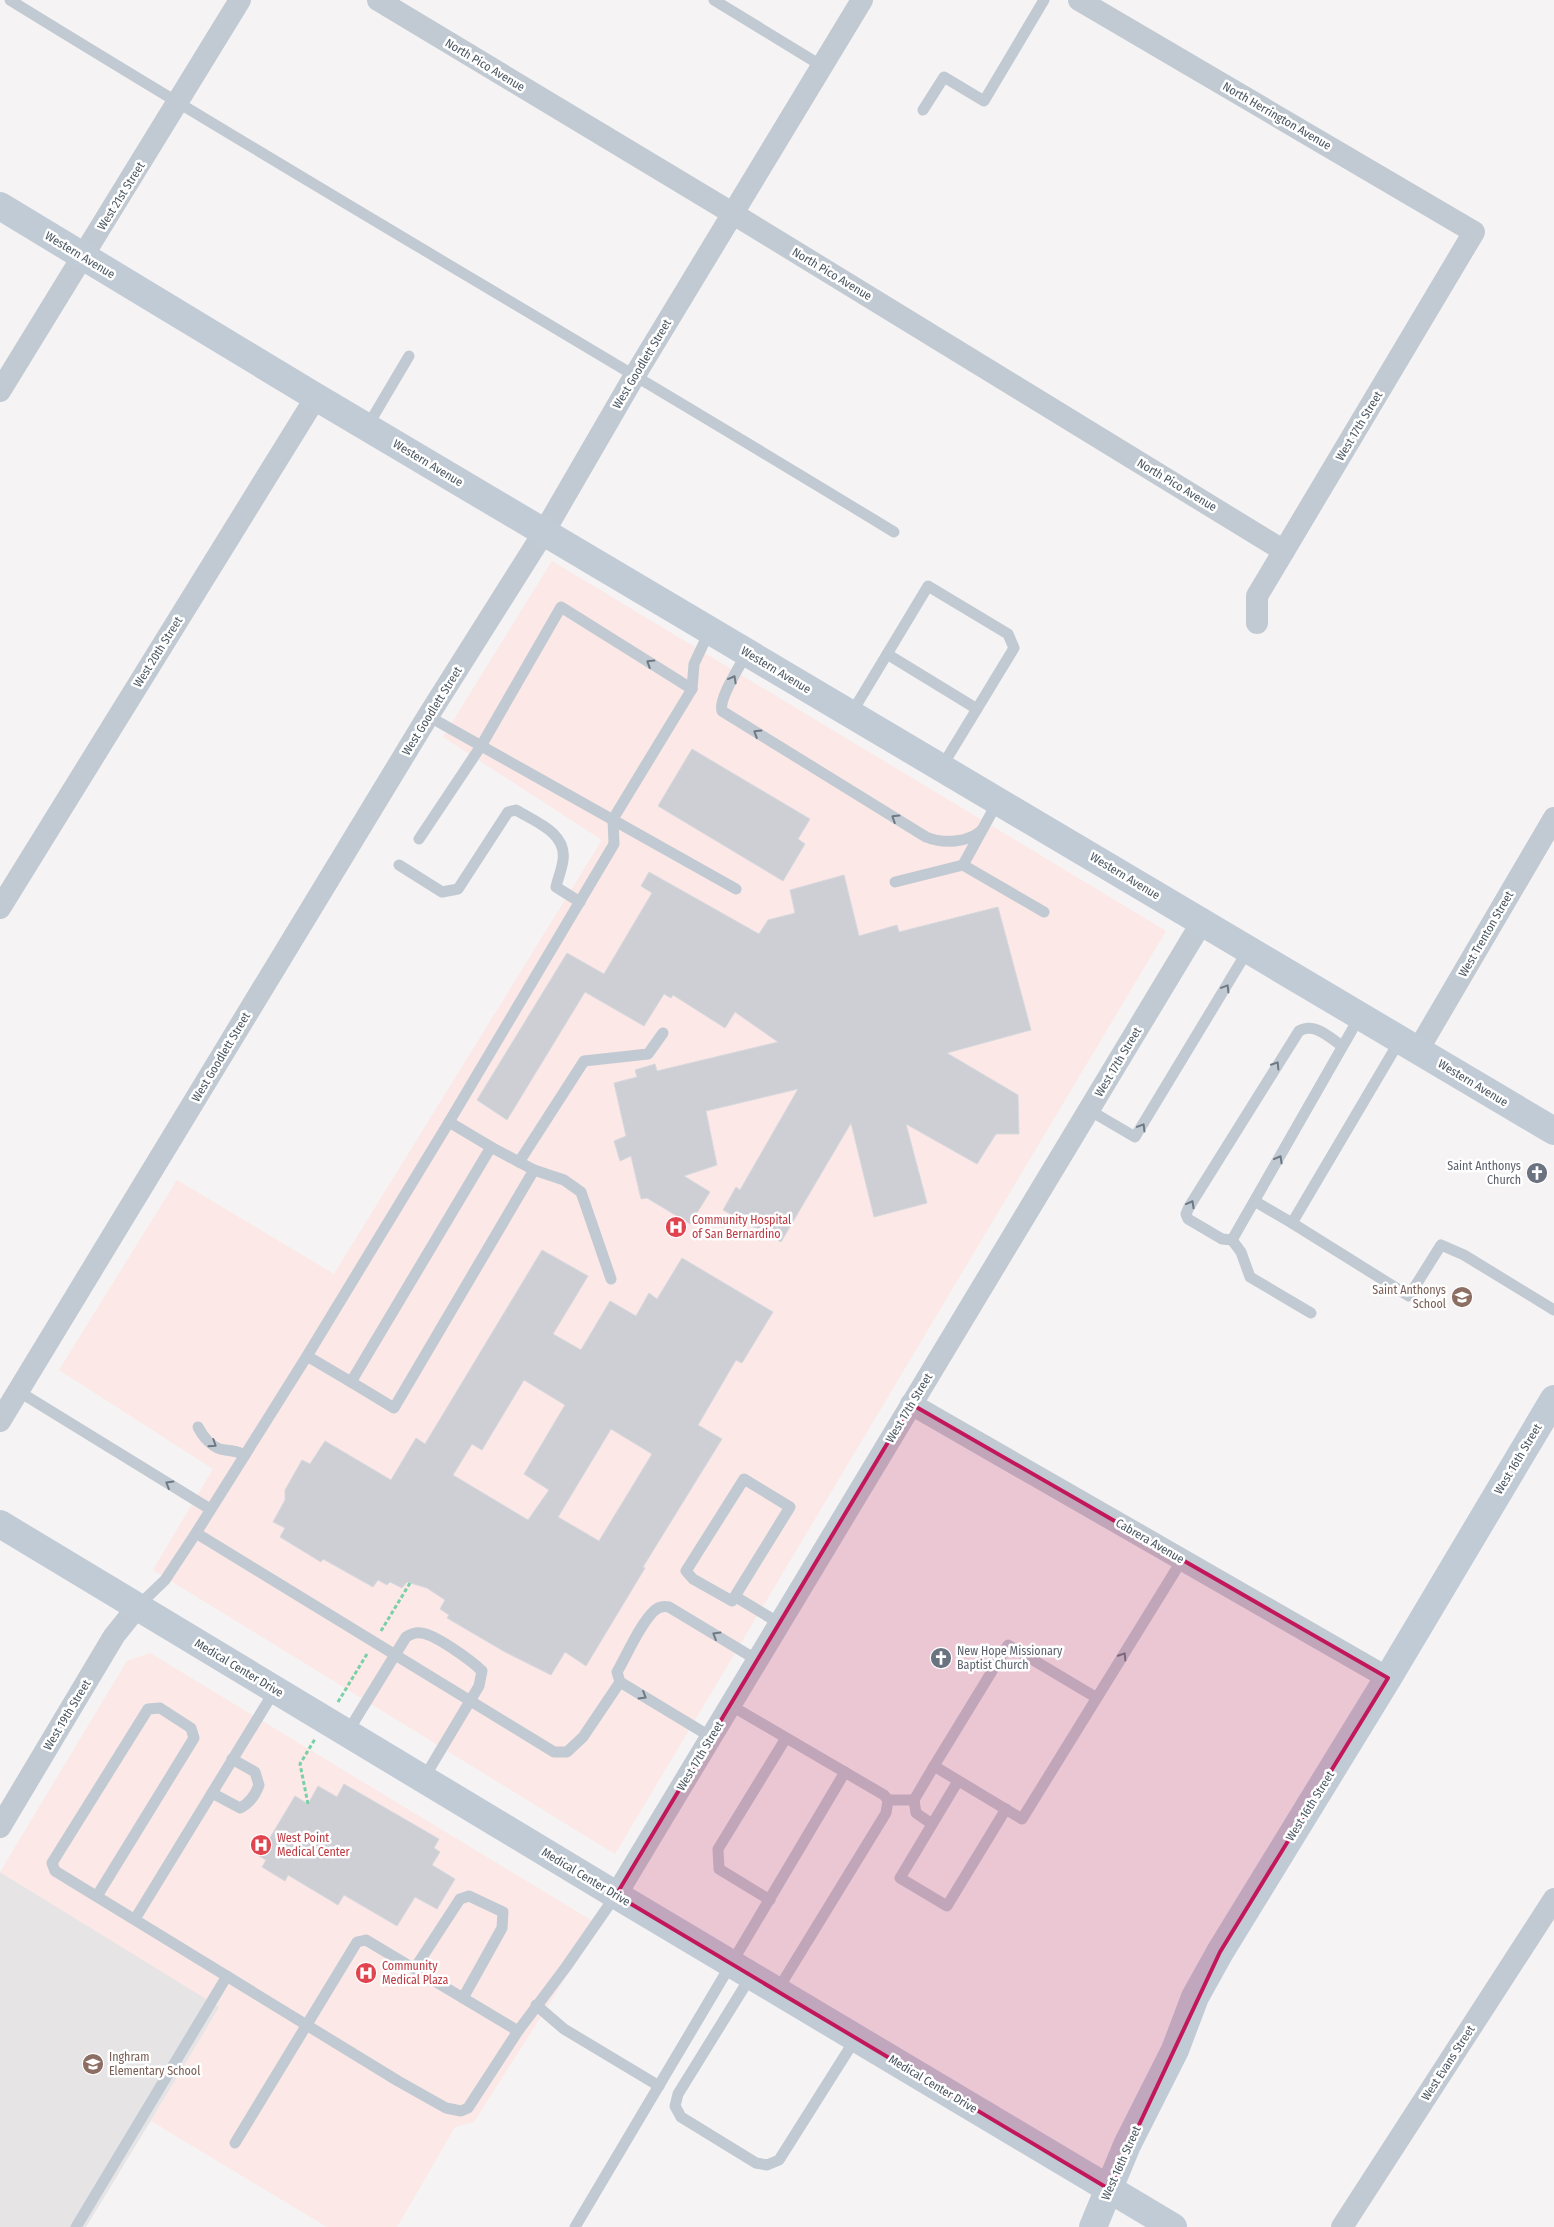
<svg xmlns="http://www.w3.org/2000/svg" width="1554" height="2227" viewBox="0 0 1554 2227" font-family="'Fira Sans Condensed',sans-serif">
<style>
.education{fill:#e6e4e5}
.medical{fill:#fce8e6}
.building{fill:#cdcfd5;stroke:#d7d9de;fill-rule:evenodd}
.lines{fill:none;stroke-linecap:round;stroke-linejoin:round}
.path{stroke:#7ad0a6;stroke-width:3;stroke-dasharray:4 2.5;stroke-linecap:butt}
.lane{stroke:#c1cad2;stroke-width:11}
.street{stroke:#c1cad2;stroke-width:22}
.secondary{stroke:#c1cbd6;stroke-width:28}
.oneway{stroke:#6e7983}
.marked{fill:#c2185b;fill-opacity:0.2;stroke:#c2185b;stroke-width:4;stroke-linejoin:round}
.labels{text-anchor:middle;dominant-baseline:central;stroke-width:5;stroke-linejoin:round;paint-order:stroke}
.street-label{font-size:12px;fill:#4a5661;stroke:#fff}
.worship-label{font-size:12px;fill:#5b616d;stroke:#fff;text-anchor:end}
.health-label{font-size:12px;fill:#be3a42;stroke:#fff;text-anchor:start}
.education-label{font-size:12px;fill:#785e54;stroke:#fff;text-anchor:end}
</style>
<rect width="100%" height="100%" fill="#f5f3f3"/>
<!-- education -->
<polygon class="education" points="0,1872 220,2007 86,2227 0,2227"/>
<!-- medical -->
<g class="medical">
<polygon points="552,561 1166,931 615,1854 153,1570 213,1469 59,1370 177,1180 334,1274 602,840 443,737"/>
<polygon points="150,1653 599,1925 474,2122 455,2127 397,2227 327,2227 151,2121 219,2007 0,1872 127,1661"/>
</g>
<!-- building -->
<g class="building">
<polygon points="692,749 810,819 798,839 805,844 783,881 658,806"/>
<polygon points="649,872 759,934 768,920 795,913 790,890 844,875 859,936 897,925 899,932 998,907 1031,1030 947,1053 1018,1095 1019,1134 996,1134 977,1164 906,1124 927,1203 874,1217 851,1123 781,1242 723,1210 736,1187 740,1190 798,1089 706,1111 717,1165 684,1176 710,1192 690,1224 647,1198 641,1199 631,1156 620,1161 614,1141 626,1136 614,1083 637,1077 635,1070 655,1064 657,1071 778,1042 735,1012 725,1028 673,995 671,998 664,994 644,1026 585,992 507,1120 477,1100 567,953 604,974 652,893 641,886"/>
<path d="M542,1250L588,1276L553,1334L581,1350L610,1301L636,1316L649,1293L657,1299L682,1258L773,1312L742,1363L736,1360L698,1425L722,1439L643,1567L645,1568L586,1666L565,1652L551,1675L505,1652L447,1618L449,1615L440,1609L445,1600L427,1588L407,1582L402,1588L390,1582L387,1585L378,1580L373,1587L323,1559L321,1562L280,1537L285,1528L273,1522L285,1500V1490L302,1460L310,1464L325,1441L391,1480L416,1438L425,1444ZM524,1380L565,1405L524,1474L549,1490L528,1520L453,1475L472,1444L482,1450ZM611,1429L652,1454L599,1541L558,1517Z"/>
<polygon points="344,1784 439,1839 434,1848 440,1852 432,1865 455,1879 437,1909 415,1897 397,1926 344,1895 338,1905 288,1875 285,1881 262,1867 266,1860 259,1856 295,1796 308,1804 318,1786 337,1797"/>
</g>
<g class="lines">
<!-- path -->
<g class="path">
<polyline points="381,1631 410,1583"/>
<polyline points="338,1702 367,1654"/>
<polyline points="308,1804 300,1764 315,1739"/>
</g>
<!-- lane -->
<g class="lane">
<path d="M10,0C303,181 601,353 894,532"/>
<polyline points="714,0 822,66"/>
<polyline points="923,110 944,77 984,101 1044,0"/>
<polyline points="367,427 409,356"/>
<path d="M747,652C741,665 718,698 722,711L926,837C943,844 968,843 982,830"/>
<polyline points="887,654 977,709"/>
<polyline points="851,714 928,586 1008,634 1014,648 941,768"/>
<polyline points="428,716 736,889"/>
<polyline points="998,801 963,865 1044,912"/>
<polyline points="419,839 481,746 561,607 692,689"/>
<path d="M399,865L442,892L458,889L508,812L516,810C536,822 567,833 563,860C562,869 558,878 556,887L580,902"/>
<polyline points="895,882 963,865"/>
<polyline points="1400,1040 1292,1223 1409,1296 1441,1245 1464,1255 1554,1310"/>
<polyline points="1089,1110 1135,1137 1248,950"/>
<polyline points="449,1122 614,844 613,819 692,689 694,664 710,630"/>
<polyline points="519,1162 584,1061 648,1054 663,1033"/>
<polyline points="534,1170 564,1180 581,1192 611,1279"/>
<polyline points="1256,1202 1292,1223"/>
<path d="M1232,1240L1222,1239L1188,1219L1186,1214L1189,1207L1299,1031C1314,1022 1329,1037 1342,1046"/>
<polyline points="1232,1240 1360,1016"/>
<polyline points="1232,1240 1241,1252 1250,1277 1311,1313"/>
<polyline points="351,1382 394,1408 534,1170 491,1147"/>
<polyline points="18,1391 210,1509"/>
<path d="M198,1427C203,1437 213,1449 225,1450C234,1451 237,1451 245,1455"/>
<polygon points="744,1479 790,1507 732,1601 693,1579 686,1571"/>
<polyline points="196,1533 554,1752 567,1752 583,1737 620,1682"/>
<polyline points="736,1597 779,1623"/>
<polyline points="138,1606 165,1580 196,1533 307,1356 449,1122 491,1147 351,1382 307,1356"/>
<polyline points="1097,1698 1008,1645 934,1766 1022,1819 1182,1560"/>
<polyline points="730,1705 884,1795 888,1800 886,1813 777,1991"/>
<path d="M347,1733L406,1637C411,1634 416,1632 421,1633C435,1634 472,1661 482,1671L479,1686L424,1778"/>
<path d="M711,1737L620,1682L617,1672C627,1655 640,1624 654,1611C658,1607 664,1606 669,1607L757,1660"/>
<polyline points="958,1781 900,1878 947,1906 1006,1809"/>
<path d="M212,1793L240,1808C250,1803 255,1796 259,1785L255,1772L232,1759"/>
<polyline points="888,1800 914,1800 934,1766"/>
<polyline points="914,1800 916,1813 932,1824"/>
<polyline points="97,1896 194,1738 191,1728 160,1708 148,1709 52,1863 55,1871 398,2081 446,2108 461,2111 468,2108 518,2031 566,1967 616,1895"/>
<polyline points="770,1900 719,1869 718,1849 786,1738"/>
<polyline points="135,1919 275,1690"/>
<polyline points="415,1968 460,1899 469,1896 503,1912 502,1928 463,1998"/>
<polyline points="751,1976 678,2094 675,2106 681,2117 756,2163 767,2165 779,2160 856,2038"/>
<polyline points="536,2005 564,2029 659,2086"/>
<polyline points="235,2143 357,1942 366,1940 518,2031"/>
<polyline points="76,2227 227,1976"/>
<polyline points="575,2227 845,1772"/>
</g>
<!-- street -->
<g class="street">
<polyline points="378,0 732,213 1284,551"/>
<polyline points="1079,0 1474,232 1257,596 1257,623"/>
<polyline points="0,391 240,0"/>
<polyline points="0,908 316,397"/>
<polyline points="1418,1050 1554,818"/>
<polyline points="911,1404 1388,1678"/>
<polyline points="0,1421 428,716 544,532 635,375 862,0"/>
<polyline points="0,1827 114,1636 138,1606"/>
<polyline points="616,1895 1202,922"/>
<polyline points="1342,2227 1554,1899"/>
</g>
<!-- secondary -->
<g class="secondary">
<polyline points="0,206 316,397 1554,1131"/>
<polyline points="0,1524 616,1895 1173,2227"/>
<polyline points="1093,2227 1127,2145 1175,2050 1195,1997 1220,1952 1388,1678 1554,1399"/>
</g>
</g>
<!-- one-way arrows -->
<defs><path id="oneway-chevron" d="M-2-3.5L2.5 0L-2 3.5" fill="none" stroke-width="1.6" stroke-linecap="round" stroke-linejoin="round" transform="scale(1.25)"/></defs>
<g class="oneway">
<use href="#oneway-chevron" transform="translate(650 663) rotate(-148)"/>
<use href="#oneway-chevron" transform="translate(733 679) rotate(-61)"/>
<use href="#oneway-chevron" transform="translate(757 733) rotate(-148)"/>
<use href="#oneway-chevron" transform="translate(895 818) rotate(-148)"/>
<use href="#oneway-chevron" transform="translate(1226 988) rotate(-59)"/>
<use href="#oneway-chevron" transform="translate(1276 1065) rotate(-58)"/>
<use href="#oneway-chevron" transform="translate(1142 1127) rotate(-59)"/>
<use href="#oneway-chevron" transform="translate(1279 1159) rotate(-61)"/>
<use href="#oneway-chevron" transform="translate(1191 1204) rotate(-61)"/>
<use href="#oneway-chevron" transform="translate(213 1444) rotate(33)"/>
<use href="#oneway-chevron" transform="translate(169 1484) rotate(-149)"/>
<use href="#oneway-chevron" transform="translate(716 1635) rotate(-149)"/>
<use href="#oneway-chevron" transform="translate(1123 1656) rotate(-58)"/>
<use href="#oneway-chevron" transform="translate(643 1696) rotate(31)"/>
</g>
<!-- marked area -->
<path class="marked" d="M911,1404L1388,1678L1220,1952L1109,2189L616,1895Z"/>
<!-- icons -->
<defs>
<g id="church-disc" transform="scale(1.125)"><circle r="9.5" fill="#6b7280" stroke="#fff"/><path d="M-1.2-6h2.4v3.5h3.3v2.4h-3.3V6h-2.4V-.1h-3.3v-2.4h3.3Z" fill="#fff"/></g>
<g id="hospital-disc" transform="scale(1.125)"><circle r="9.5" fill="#e0444e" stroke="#fff"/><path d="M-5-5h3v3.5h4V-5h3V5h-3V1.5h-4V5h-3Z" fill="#fff"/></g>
<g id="school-disc" transform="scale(1.125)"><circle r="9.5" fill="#8d6e63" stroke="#fff"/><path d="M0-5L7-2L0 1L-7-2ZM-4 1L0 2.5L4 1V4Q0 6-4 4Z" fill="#fff"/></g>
</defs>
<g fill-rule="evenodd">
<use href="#church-disc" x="1537" y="1173"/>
<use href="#hospital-disc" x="676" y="1227"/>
<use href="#school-disc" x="1462" y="1297"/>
<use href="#church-disc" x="941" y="1658"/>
<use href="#hospital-disc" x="261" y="1845"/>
<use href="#hospital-disc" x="366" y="1973"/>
<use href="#school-disc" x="93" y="2064"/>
</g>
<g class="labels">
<!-- street labels -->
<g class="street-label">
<text transform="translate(485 65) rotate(31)">North Pico Avenue</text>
<text transform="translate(1277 116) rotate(30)">North Herrington Avenue</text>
<text transform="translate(121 196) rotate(-58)">West 21st Street</text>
<text transform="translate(80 255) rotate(31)">Western Avenue</text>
<text transform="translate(832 274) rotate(31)">North Pico Avenue</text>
<text transform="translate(642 364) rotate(-59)">West Goodlett Street</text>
<text transform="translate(1359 426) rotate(-59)">West 17th Street</text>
<text transform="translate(428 463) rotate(31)">Western Avenue</text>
<text transform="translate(1177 485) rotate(31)">North Pico Avenue</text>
<text transform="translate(158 652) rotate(-58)">West 20th Street</text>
<text transform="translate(776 670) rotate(31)">Western Avenue</text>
<text transform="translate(432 711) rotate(-58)">West Goodlett Street</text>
<text transform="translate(1125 876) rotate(31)">Western Avenue</text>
<text transform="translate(1486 934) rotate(-60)">West Trenton Street</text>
<text transform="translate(221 1057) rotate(-59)">West Goodlett Street</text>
<text transform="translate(1118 1062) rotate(-59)">West 17th Street</text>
<text transform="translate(1473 1083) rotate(31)">Western Avenue</text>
<text transform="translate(909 1408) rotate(-59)">West 17th Street</text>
<text transform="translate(1518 1459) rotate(-59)">West 16th Street</text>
<text transform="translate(1150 1541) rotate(30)">Cabrera Avenue</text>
<text transform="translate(239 1668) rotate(31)">Medical Center Drive</text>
<text transform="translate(67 1715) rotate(-59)">West 19th Street</text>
<text transform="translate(700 1756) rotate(-59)">West 17th Street</text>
<text transform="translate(1310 1806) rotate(-58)">West 16th Street</text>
<text transform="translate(586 1877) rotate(31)">Medical Center Drive</text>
<text transform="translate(1448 2063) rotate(-57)">West Evans Street</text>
<text transform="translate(933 2084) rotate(31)">Medical Center Drive</text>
<text transform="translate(1121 2163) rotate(-66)">West 16th Street</text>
</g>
<!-- worship labels -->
<g class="worship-label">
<text x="1521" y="1166">Saint Anthonys<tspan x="1521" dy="14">Church</tspan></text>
<text x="957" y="1651" text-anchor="start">New Hope Missionary<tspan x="957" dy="14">Baptist Church</tspan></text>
</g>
<!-- health labels -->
<g class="health-label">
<text x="692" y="1220">Community Hospital<tspan x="692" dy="14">of San Bernardino</tspan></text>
<text x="277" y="1838">West Point<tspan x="277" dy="14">Medical Center</tspan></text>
<text x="382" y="1966">Community<tspan x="382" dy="14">Medical Plaza</tspan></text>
</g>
<!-- education labels -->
<g class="education-label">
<text x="1446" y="1290">Saint Anthonys<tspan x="1446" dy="14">School</tspan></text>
<text x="109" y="2057" text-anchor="start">Inghram<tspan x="109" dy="14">Elementary School</tspan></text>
</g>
</g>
</svg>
